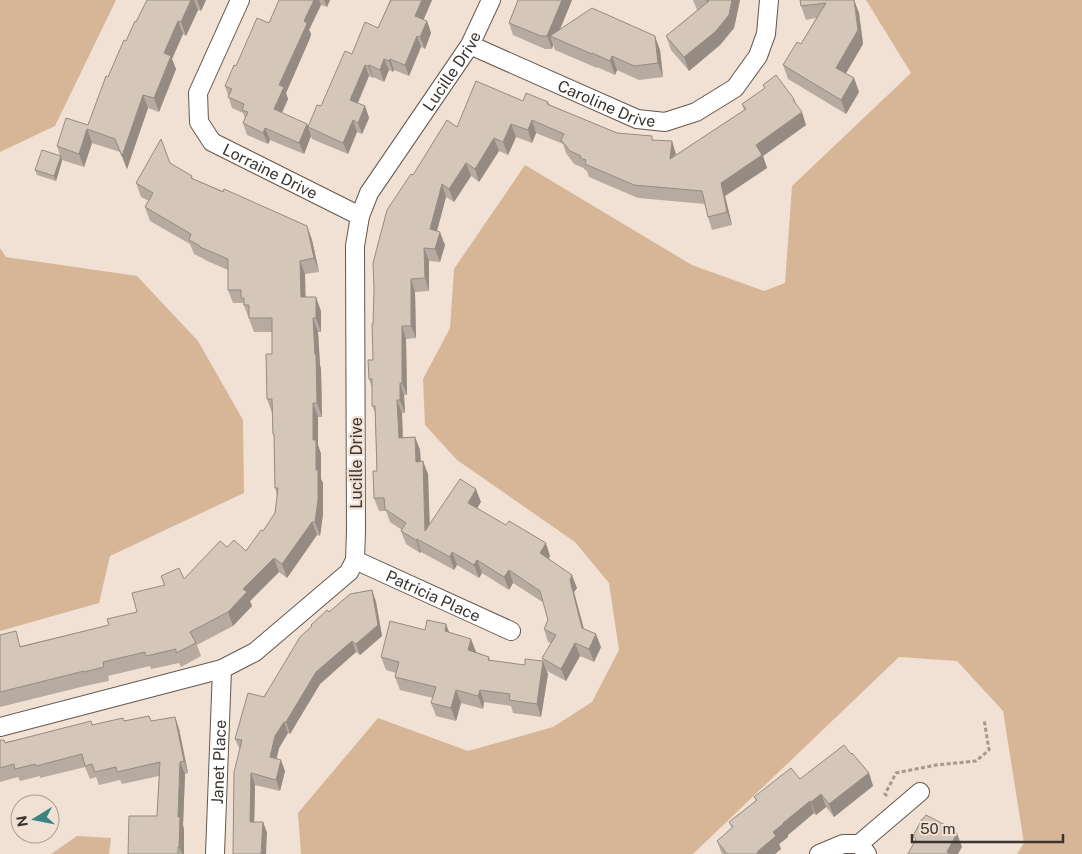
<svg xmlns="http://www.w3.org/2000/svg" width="1082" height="854" viewBox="0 0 1082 854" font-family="'Public Sans',sans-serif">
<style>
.green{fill:#d7b697}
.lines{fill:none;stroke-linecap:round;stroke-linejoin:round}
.minor-casing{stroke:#64584d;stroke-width:20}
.path{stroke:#a4998f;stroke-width:3;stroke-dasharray:4 2.5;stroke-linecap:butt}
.minor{stroke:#fff;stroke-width:18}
.wall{fill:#b7aaa0}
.shaded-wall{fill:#958b82}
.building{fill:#d5c6ba;stroke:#958b82}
.labels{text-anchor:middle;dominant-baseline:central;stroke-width:4.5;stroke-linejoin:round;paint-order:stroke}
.street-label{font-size:16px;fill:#39342f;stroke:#f0e1d4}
</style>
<rect width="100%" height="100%" fill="#f0e1d4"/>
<!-- green -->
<g class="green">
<polygon points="0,0 116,0 55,126 0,152"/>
<polygon points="866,0 1082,0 1082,854 1017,854 1024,843 1003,711 957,661 899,657 693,854 301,854 298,813 378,718 468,751 553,727 592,702 619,650 609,583 575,542 457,460 425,425 423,379 450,328 454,269 525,165 692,265 764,291 785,283 792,186 911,73"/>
<polygon points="0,248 6,257 137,276 198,341 243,420 244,493 110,556 99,603 0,631"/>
<polygon points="77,836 111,838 109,854 51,854"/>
</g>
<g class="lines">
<!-- minor casing -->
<g class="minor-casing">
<g id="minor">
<path id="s1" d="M240,0L198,93L199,122L212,142L360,216"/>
<path id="s2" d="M470,45L637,119L665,122L696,112L735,88L758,56L766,34L769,0"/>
<path id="s3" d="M355,560L511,631"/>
<path id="s4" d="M0,727L222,669L255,652L349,572L355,560L356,531L355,246L360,216L369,193L470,45L491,0"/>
<polyline points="859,844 920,792"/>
<path id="s5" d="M215,854L222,669"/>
<polyline points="819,854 843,844 859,844 867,854"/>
</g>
</g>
<!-- path -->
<polyline class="path" points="887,796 885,794 896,773 936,765 976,761 989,750 984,719"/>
<!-- minor -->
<use href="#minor" class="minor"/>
</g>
<!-- wall -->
<g class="wall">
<polygon points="147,0 206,0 201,11 198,10 186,36 183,34 172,59 176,69 159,112 148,108 127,169 120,152 92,143 84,167 62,160 56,181 37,175 35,170 60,156 57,146 88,125 108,77"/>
<polygon points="279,0 330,0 327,7 321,5 309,30 311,34 310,38 286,93 288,99 282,113 308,126 321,106 352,54 378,28 390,0 432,0 423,20 427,21 431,33 425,49 421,47 409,76 394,70 393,72 389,70 384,82 373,77 373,78 369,76 358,103 365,106 369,118 362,134 357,132 348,154 312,139 311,136 304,154 270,140 268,144 247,135 243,123 245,119 243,113 232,108 225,86 236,66 269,23"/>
<polygon points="518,0 572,0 560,29 660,50 663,77 639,80 617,70 615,75 597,67 597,68 555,50 553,45 552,49 545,49 513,35 509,23"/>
<polygon points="693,0 740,0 734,28 720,45 689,71 671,50 666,36 697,10"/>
<polygon points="800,0 854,0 859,13 863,44 845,74 854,78 859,92 846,114 788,79 783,65 801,44 816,18 806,20 801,6"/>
<polygon points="763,85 794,99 806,125 763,156 767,168 725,196 732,225 712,230 708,217 705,204 638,198 589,177 587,171 585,170 584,168 574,164 566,153 563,144 536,133 532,143 516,137 508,155 499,151 479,182 471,176 454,202 446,197 437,231 445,245 440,262 429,261 429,291 415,292 416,338 406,339 407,395 404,395 405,413 402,413 403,437 415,437 420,450 421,462 428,474 430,525 481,502 477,508 550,556 549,559 577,588 574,592 584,629 601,647 594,662 580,656 566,681 547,671 542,658 551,643 548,642 544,629 548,620 544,603 513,583 509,590 482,573 479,578 457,565 454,570 421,552 420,553 406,544 401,531 402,530 390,522 386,511 379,511 374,498 377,471 375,412 372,406 372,388 369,379 373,360 373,324 413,175 457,127 523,101 548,102 550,105 617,133 653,140 676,155 744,110 742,104 765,89"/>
<polygon points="170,163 194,179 307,226 312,240 319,272 305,274 305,297 321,311 321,332 318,332 320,365 321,369 322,417 318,417 318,445 321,454 321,479 323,483 323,514 320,536 317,535 287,578 279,572 250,601 252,606 233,626 197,645 201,656 181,667 179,663 151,669 150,666 108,676 109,681 89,685 0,707 0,635 21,646 109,625 137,612 164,585 161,576 184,579 227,547 246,551 263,531 275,513 277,496 275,488 274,437 273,434 272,413 267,399 272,354 272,332 254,332 243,303 233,303 228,290 228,270 205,260 204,259 194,254 190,244 150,221 145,207 149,201 141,197 136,183"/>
<polygon points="372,590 376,602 382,636 360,655 356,652 320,684 290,734 288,733 279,748 277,758 285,771 280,791 255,785 254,822 263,822 267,833 233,854 240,750 235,739 312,627 311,625 329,612"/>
<polygon points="425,630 449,633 471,639 476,652 489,657 490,660 548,674 541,717 513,713 511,706 484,702 483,709 461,703 456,721 436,716 431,703 433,698 400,690 395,677 396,673 386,670 381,657"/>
<polygon points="149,716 151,721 175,717 179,729 188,773 185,774 183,825 184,830 184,854 128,854 157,816 159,776 122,784 120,780 99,785 96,777 90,779 85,767 40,778 40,776 20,781 18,777 0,782 0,740 4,740 5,742 92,725 125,721"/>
<polygon points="851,754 869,773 873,786 834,817 826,807 816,815 814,813 788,835 788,837 779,844 781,849 775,854 722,854 717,841 732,828 729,822 756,801 754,797 800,779"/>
</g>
<!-- shaded-wall -->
<g class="shaded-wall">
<polygon points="191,0 194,0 198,10 186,36 181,22"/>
<polygon points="197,0 206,0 201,11"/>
<polygon points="314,0 319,0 321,5 309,30 311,34 310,38 286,93 288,99 278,121 274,109 279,85 304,21"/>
<polygon points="324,0 330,0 327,7"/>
<polygon points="422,0 432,0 420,28 415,16"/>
<polygon points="562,0 572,0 556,39 550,36 553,45 552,49 547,36"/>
<polygon points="732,0 740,0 734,28 720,45 689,71 684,57"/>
<polygon points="854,0 859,13 863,44 841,82 836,68"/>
<polygon points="178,21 183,34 172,59 176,69 159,112 154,98 164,53"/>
<polygon points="427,21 431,33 425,49 420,37"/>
<polygon points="417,36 421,47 409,76 405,65"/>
<polygon points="655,36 660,50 663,77 658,63"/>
<polygon points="612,56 617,70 615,75 610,61"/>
<polygon points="384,59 389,70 384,82 380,70"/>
<polygon points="390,59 394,70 393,72 389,61"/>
<polygon points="365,65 369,76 354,111 350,100"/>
<polygon points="369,65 373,77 373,78 368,66"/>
<polygon points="854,78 859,92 846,114 841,100"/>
<polygon points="143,95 148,108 127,169 122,156"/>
<polygon points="365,106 369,118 362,134 358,123"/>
<polygon points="802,112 806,125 763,156 767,168 725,196 732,225 727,212 721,183 756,145"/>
<polygon points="353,120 357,132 348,154 343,143"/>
<polygon points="532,120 536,133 532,143 528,130"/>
<polygon points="307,124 309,127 308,127 311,136 304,154 299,143"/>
<polygon points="511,124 516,137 508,155 503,142"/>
<polygon points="265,128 270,140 268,144 263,133"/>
<polygon points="87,129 92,143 84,167 79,154"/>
<polygon points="494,138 499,151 479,182 475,169"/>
<polygon points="672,141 676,154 670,159"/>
<polygon points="61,156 62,161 56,181 54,176"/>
<polygon points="466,163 471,176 454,202 449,189"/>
<polygon points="442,184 446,197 434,242 430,229"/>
<polygon points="307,226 312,240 319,272 314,258"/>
<polygon points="440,232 445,245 440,262 435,249"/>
<polygon points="424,248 429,261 429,291 425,278"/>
<polygon points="300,261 305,274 306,311 301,297"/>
<polygon points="411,279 415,292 416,338 411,326"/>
<polygon points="316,297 321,311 321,332 316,318"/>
<polygon points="313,318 318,332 320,365 321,369 322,417 317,403"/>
<polygon points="402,326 406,339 407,395 402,383"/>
<polygon points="400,383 404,395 405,413 400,400"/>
<polygon points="397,400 402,413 403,451 399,438"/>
<polygon points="313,403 318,417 318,445 321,454 321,479 323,483 323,514 320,536 315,522 316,470 313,440"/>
<polygon points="415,437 420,450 421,475 416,462"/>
<polygon points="423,461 428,474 430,544 425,531"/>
<polygon points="476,489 481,502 472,516 468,503"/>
<polygon points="312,522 317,535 287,578 282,564"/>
<polygon points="417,539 421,552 420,553 416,540"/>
<polygon points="546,543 550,556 544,566 540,553"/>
<polygon points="452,552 457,565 454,570 450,557"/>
<polygon points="274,558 279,572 250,601 252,606 233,626 228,612 243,589"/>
<polygon points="477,560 482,573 479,578 474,565"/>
<polygon points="509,570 513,583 509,590 504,577"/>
<polygon points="572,575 577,588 574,592 587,641 582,628 570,580"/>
<polygon points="372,590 376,602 382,636 360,655 356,644"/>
<polygon points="446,624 451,637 445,631"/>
<polygon points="596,634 601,647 594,662 589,649"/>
<polygon points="471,639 476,652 473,662 468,650"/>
<polygon points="352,641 356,652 320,684 290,734 286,722 316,672"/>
<polygon points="575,643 580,656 566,681 561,669"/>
<polygon points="543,661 548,674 541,717 537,704"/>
<polygon points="456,690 461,703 456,721 451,708"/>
<polygon points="480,690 484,702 483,709 478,696"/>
<polygon points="175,717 179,729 188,773 184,761"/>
<polygon points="284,722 288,733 279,748 274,768 270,757 275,736"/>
<polygon points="281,760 285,771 280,791 276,780"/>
<polygon points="180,762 185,774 183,825 184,830 184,854 182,854 179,847 178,817"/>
<polygon points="251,773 255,785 254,833 250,822"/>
<polygon points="869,773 873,786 834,817 829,804"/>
<polygon points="821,794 826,807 816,815 811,802"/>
<polygon points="810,801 814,813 788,835 788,837 779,844 781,849 775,854 758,854 757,852 773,832 783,823"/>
<polygon points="263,822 267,833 266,854 261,854"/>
<polygon points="949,827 954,839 957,833 962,847 958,854 948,854 947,852 949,828"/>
</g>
<!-- building -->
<g class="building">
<polygon points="147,0 191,0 181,22 178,21 164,53 171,56 154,98 143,95 122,156 115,139 87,129 79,154 57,146 66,118 88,125 106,76 108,77 124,40 126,41 135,21 136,22"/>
<polygon points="279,0 314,0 304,21 307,23 306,26 279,85 284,87 274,109 307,124 299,143 265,128 263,133 243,123 248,112 242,110 244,104 228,97 232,89 225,86 234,65 236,66 257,18 269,23"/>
<polygon points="391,0 422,0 415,16 427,21 420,37 417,36 405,65 390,59 389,61 384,59 380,70 369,65 368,66 365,65 350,100 365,106 358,123 353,120 343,143 308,127 317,105 321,106 345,51 352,54 365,22 378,28"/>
<polygon points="518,0 562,0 547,36 541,36 509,23"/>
<polygon points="706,0 732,0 729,15 715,32 684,57 666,36 709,1"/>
<polygon points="800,0 854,0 858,30 836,68 854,78 841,100 783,65 797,42 801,44 826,3 801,6"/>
<polygon points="592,8 655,36 658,63 634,66 612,56 610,61 592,53 592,54 550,36"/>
<polygon points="776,75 794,99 793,100 802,112 756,145 762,155 721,183 727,212 708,217 702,191 634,185 585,164 586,160 580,158 581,156 570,151 561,140 564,134 532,120 528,130 511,124 503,142 494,138 475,169 466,163 449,189 442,184 430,229 440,232 435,249 424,248 425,278 411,279 411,326 402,326 402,383 400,383 400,400 397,400 399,438 415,437 416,462 423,461 425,531 460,479 476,489 468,503 506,525 509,521 546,543 540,553 572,575 570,580 582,628 596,634 589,649 575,643 561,669 542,658 556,635 544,629 548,620 540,591 509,570 504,577 477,560 474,565 452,552 450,557 417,539 416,540 401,531 406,523 385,509 384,498 374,498 373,471 377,471 375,406 372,406 372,379 369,379 368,360 373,360 372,324 373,324 374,289 373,263 387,210 411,174 413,175 447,120 457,127 476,81 523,101 526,93 548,102 547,104 617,133 652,136 652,140 672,141 670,159 746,109 742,104 765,88 763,85"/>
<polygon points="161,139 170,163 192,176 191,178 223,192 224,189 307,226 314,258 300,261 301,297 316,297 316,318 313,318 315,355 316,355 317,403 313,403 313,440 316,440 316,470 318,470 318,500 315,522 312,522 282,564 274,558 243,589 247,592 228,612 190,632 196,643 176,653 176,649 146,656 145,652 103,662 104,667 84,672 84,671 0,692 0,635 16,631 20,647 109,625 107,619 137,612 132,593 165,585 161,576 179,568 184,579 220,541 227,547 234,540 246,551 261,530 263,531 275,513 278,488 275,488 274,434 273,434 272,399 267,399 266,354 272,354 272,318 249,318 249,305 244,305 244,298 241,298 241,290 228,290 228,259 200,247 200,246 189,240 191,234 145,207 153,193 136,183"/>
<polygon points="42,150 61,156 54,176 35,170"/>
<polygon points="372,590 378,625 356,644 352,641 316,672 286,722 284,722 275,736 270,757 281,760 276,780 251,773 250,822 263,822 261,854 233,854 234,772 242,740 235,739 248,693 264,697 300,637 312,626 311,625 327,610 329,612 350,594"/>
<polygon points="427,620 446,624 445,631 471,639 468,650 489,657 488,660 525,665 525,659 543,661 537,704 509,700 510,694 480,690 478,696 456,690 451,708 431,703 436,687 395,677 399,662 381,657 390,621 425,630"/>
<polygon points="149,716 151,721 175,717 184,761 180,762 178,817 180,817 179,847 178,847 178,854 128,854 129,816 157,816 160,762 117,772 116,767 95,772 92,764 85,766 82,754 36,766 35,764 15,769 14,764 0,768 0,740 4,740 5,743 91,721 92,725 123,718 124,721"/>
<polygon points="844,745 851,754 852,753 869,773 829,804 821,794 811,802 810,801 783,823 783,824 773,832 776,836 757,852 758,854 727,854 717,841 733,827 729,822 757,800 754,797 791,768 800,779"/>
<polygon points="926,815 949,827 949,828 957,833 947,852 951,854 908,854 916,839 913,836 922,819 923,819"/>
</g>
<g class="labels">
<!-- street labels -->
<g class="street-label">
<text stroke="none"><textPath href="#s4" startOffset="920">Lucille Drive</textPath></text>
<text stroke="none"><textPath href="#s2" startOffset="149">Caroline Drive</textPath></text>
<text stroke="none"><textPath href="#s1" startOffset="220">Lorraine Drive</textPath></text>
<text transform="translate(356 463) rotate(-90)">Lucille Drive</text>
<text stroke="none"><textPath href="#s3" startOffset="86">Patricia Place</textPath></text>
<text stroke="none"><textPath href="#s5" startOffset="92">Janet Place</textPath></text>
</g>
</g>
<!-- north arrow -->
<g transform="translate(35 819) rotate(260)"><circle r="24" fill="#f0e1d4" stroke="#a79c92"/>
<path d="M0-4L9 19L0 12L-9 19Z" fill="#3a8383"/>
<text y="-8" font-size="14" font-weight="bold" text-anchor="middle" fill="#39342f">N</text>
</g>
<!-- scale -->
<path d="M912 834v8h151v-8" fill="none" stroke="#39342f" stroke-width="2.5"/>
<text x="920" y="834" font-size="15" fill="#39342f" stroke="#f0e1d4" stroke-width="4" paint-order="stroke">50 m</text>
</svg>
